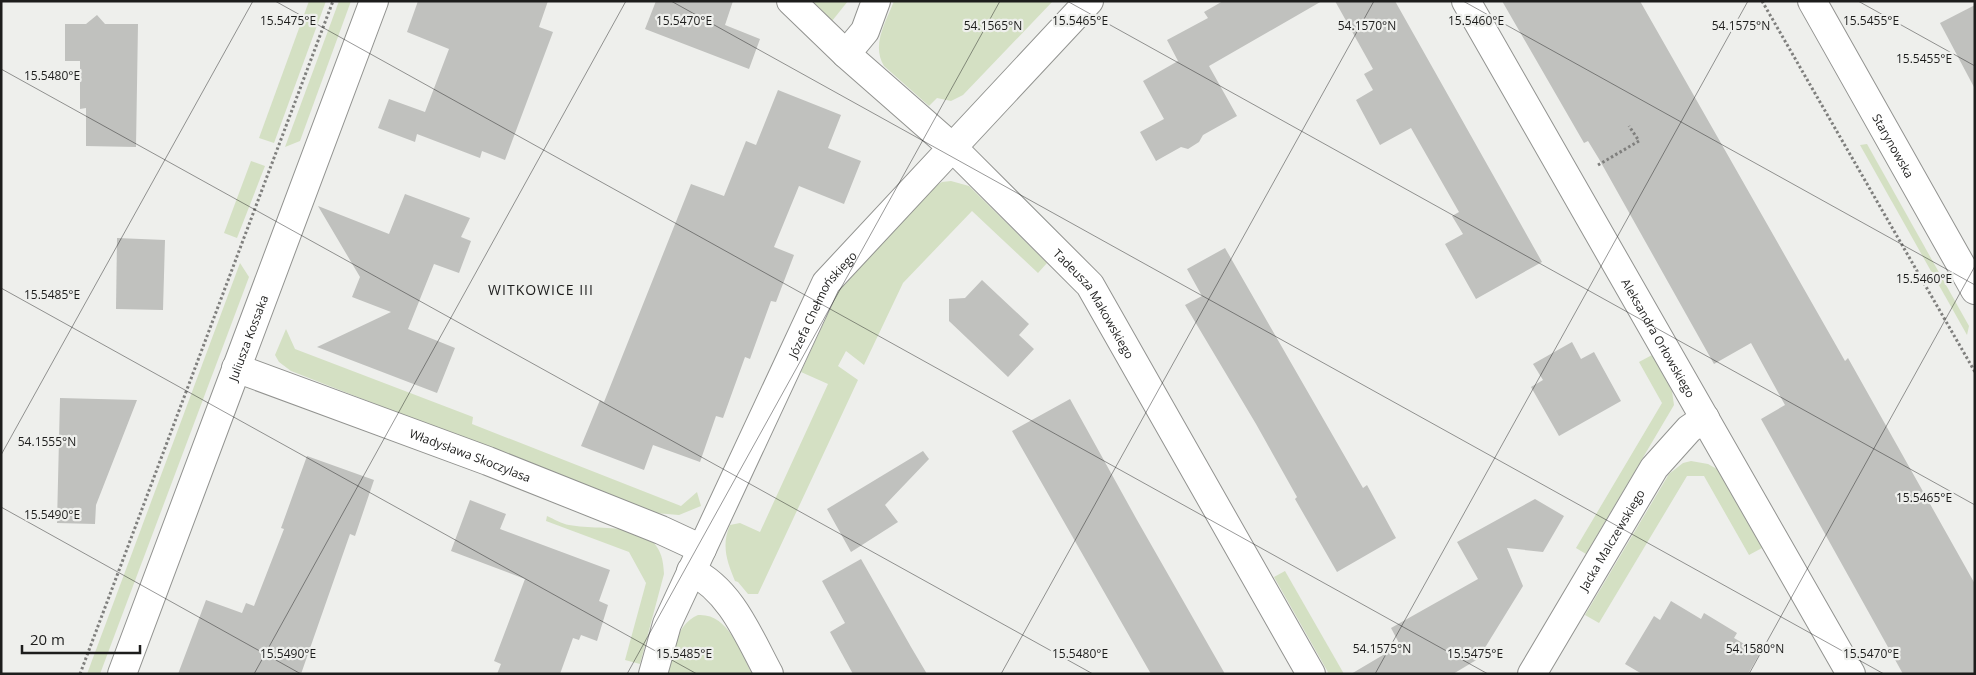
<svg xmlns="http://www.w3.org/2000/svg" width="1976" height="675" viewBox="0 0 1976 675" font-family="'Open Sans',sans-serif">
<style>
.green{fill:#d4e0c3}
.building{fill:#c0c1be}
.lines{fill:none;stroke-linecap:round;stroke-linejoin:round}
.minor-casing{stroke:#929390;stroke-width:30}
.path{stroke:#7f7f7d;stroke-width:3;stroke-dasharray:2.5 2.5;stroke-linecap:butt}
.minor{stroke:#fff;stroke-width:28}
.ticks{fill:none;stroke:#1d1d1c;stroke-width:1;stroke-opacity:0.45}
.labels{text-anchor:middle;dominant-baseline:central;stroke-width:4.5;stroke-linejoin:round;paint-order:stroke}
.street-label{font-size:12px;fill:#1d1d1c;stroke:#eeefec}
.neighbourhood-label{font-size:14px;letter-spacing:1px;fill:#1d1d1c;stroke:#eeefec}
.ticks-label{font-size:12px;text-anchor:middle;fill:#1d1d1c;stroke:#eeefec;stroke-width:4.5;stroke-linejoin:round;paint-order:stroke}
</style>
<rect width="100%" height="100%" fill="#eeefec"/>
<!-- green -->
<g class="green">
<polygon points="309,1 326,1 274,143 259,138"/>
<polygon points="339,1 351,1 300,141 285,147"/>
<polygon points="812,1 848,1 832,21"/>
<path d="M894,1H1053L963,95L951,101L937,98L929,106L884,66C871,45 886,22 894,1Z"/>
<polygon points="1867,144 1969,326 1967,335 1860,145"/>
<polygon points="251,161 265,166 237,238 224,233"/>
<path d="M951,181L969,186L1047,263L1038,273L972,211L903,283L864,365L846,351L838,366L858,380L758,594H748L738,582L735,581C727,562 721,545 730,525L740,523L760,532L828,384L801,372L838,292L931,189L942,182Z"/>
<polygon points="240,263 249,277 100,674 87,674"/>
<polygon points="286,329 295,349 473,417 472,424 681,506 697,492 701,506 679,515 655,513 291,371 279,362 275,355"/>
<polygon points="1652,355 1672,391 1674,405 1586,554 1576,548 1662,403 1639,362"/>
<polygon points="1691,461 1708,464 1717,469 1762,548 1749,555 1704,476 1687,476 1599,623 1585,615 1669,474 1683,463"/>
<path d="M547,516C554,519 562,524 569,525C606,532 664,517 664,574L640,664L625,660L646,583L629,552L546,521Z"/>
<polygon points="1285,571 1344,674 1329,674 1274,577"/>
<path d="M698,615C728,613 740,651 752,674H668C674,651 675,625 698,615Z"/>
</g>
<!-- building -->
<g class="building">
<polygon points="418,1 548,1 539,27 553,32 505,160 482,151 480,158 417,134 415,142 378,128 389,99 425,112 449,49 407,32"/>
<polygon points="656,1 733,1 725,25 760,39 749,69 645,29"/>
<polygon points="1223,1 1322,1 1209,66 1237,116 1203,135 1199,142 1188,149 1181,147 1156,161 1140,132 1164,119 1143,81 1178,61 1167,40 1208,18 1204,12"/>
<polygon points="1335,1 1395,1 1542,262 1476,299 1445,244 1463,234 1452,216 1459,212 1411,128 1380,145 1356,100 1373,90 1364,74 1373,69"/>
<polygon points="1502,1 1640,1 1845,361 1848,358 1975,584 1975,674 1903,674 1761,419 1785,405 1751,343 1714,364 1599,159 1588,141 1584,143"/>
<polygon points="1975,5 1975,89 1940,23"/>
<polygon points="97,15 105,24 138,24 136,147 86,146 86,108 80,109 80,61 65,61 65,24 86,24"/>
<polygon points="778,90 841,115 828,148 861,161 844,204 799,186 774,247 794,255 776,302 771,301 750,359 745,357 723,418 716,416 700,462 653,445 644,470 581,446 600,400 604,402 691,184 724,196 746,141 756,145"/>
<polygon points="405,194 470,218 461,237 471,241 459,273 434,264 408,329 455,348 437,393 317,347 391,312 352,297 360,277 318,206 389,234"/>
<polygon points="117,238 165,240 163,310 116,309"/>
<polygon points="1225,248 1363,488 1367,485 1396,538 1337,572 1295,499 1297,497 1256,424 1185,305 1202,296 1187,269"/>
<polygon points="982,280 1029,324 1019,335 1034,349 1008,377 949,321 949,299 965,298"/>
<polygon points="1572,342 1581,359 1594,352 1621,401 1559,436 1531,387 1543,380 1533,364"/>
<polygon points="60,398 137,400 96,505 95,524 57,523"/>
<polygon points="1070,399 1137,520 1225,674 1151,674 1012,431"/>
<polygon points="923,451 929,459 885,505 898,522 851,552 827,509"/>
<polygon points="307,456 374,480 355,536 350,534 301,674 178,674 206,600 242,613 246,603 254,606 284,529 281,528"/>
<polygon points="1535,499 1564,516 1543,552 1507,548 1523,586 1478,659 1453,674 1351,674 1400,645 1391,628 1478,579 1457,542"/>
<polygon points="470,500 506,514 500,529 610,570 599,601 608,605 597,641 581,635 579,640 573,638 560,674 497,674 501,664 494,661 525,579 451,551"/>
<polygon points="861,559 911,647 927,674 853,674 830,632 845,623 822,581"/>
<polygon points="1671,601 1701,619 1704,613 1737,633 1734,638 1760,653 1748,674 1642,674 1625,664 1654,616 1660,620"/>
</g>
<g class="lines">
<!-- minor casing -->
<g class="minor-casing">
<g id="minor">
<path id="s1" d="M791,1L846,54L952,147L1090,285L1311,674"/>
<path id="s2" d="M1466,1L1851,674"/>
<path id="s3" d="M1812,1L1975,290"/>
<polyline points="846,54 865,31 876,1"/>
<path id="s4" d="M236,368L488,461L661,530L702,549"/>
<path d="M691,571C731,590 749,637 769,674"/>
<path id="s5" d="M122,674L374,1"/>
<path id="s6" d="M653,674L667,624L826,283L1089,1"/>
<path id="s7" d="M1532,674L1654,468L1689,429L1705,418"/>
</g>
</g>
<!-- path -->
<g class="path">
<polyline points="1762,1 1975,372"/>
<polyline points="1598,165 1639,141 1629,126"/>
<polyline points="80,674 333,1"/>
</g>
<!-- minor -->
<use href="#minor" class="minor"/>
</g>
<!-- ticks -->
<path class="ticks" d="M275,1L1488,674M671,1L1884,674M1067,1L1975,505M1463,1L1975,285M1858,1L1975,66M1,69L1093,674M1,288L697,674M1,455L253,1M1,507L301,674M254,674L626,1M627,674L1000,1M1001,674L1374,1M1375,674L1748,1M1749,674L1975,266"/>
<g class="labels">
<!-- street labels -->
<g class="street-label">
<text stroke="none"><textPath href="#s3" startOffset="166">Starynowska</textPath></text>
<text stroke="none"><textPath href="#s1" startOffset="430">Tadeusza Makowskiego</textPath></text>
<text stroke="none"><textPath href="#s6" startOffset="408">Józefa Chełmońskiego</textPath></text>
<text stroke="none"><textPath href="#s5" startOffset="359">Juliusza Kossaka</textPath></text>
<text stroke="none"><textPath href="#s2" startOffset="388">Aleksandra Orłowskiego</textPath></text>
<text stroke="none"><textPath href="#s4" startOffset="250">Władysława Skoczylasa</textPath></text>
<text stroke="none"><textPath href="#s7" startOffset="156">Jacka Malczewskiego</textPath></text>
</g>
<!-- neighbourhood labels -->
<g class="neighbourhood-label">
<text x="541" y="289">WITKOWICE III</text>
</g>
</g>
<g class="ticks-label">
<text x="288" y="25">15.5475°E</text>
<text x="684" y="25">15.5470°E</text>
<text x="1080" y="25">15.5465°E</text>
<text x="1476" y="25">15.5460°E</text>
<text x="1871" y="25">15.5455°E</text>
<text x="993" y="30">54.1565°N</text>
<text x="1367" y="30">54.1570°N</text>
<text x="1741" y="30">54.1575°N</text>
<text x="1924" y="63">15.5455°E</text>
<text x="52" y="80">15.5480°E</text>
<text x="1924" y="283">15.5460°E</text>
<text x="52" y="299">15.5485°E</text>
<text x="47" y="446">54.1555°N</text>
<text x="1924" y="502">15.5465°E</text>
<text x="52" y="519">15.5490°E</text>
<text x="1382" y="653">54.1575°N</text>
<text x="1755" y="653">54.1580°N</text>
<text x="288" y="658">15.5490°E</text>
<text x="684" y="658">15.5485°E</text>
<text x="1080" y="658">15.5480°E</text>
<text x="1475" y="658">15.5475°E</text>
<text x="1871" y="658">15.5470°E</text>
</g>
<!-- border -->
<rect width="1976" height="675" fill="none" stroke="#1d1d1c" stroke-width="5"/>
<!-- scale -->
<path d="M22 645v8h118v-8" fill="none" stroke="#1d1d1c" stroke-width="2.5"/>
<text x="30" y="645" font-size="15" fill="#1d1d1c" stroke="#eeefec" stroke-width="4" paint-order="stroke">20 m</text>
</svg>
